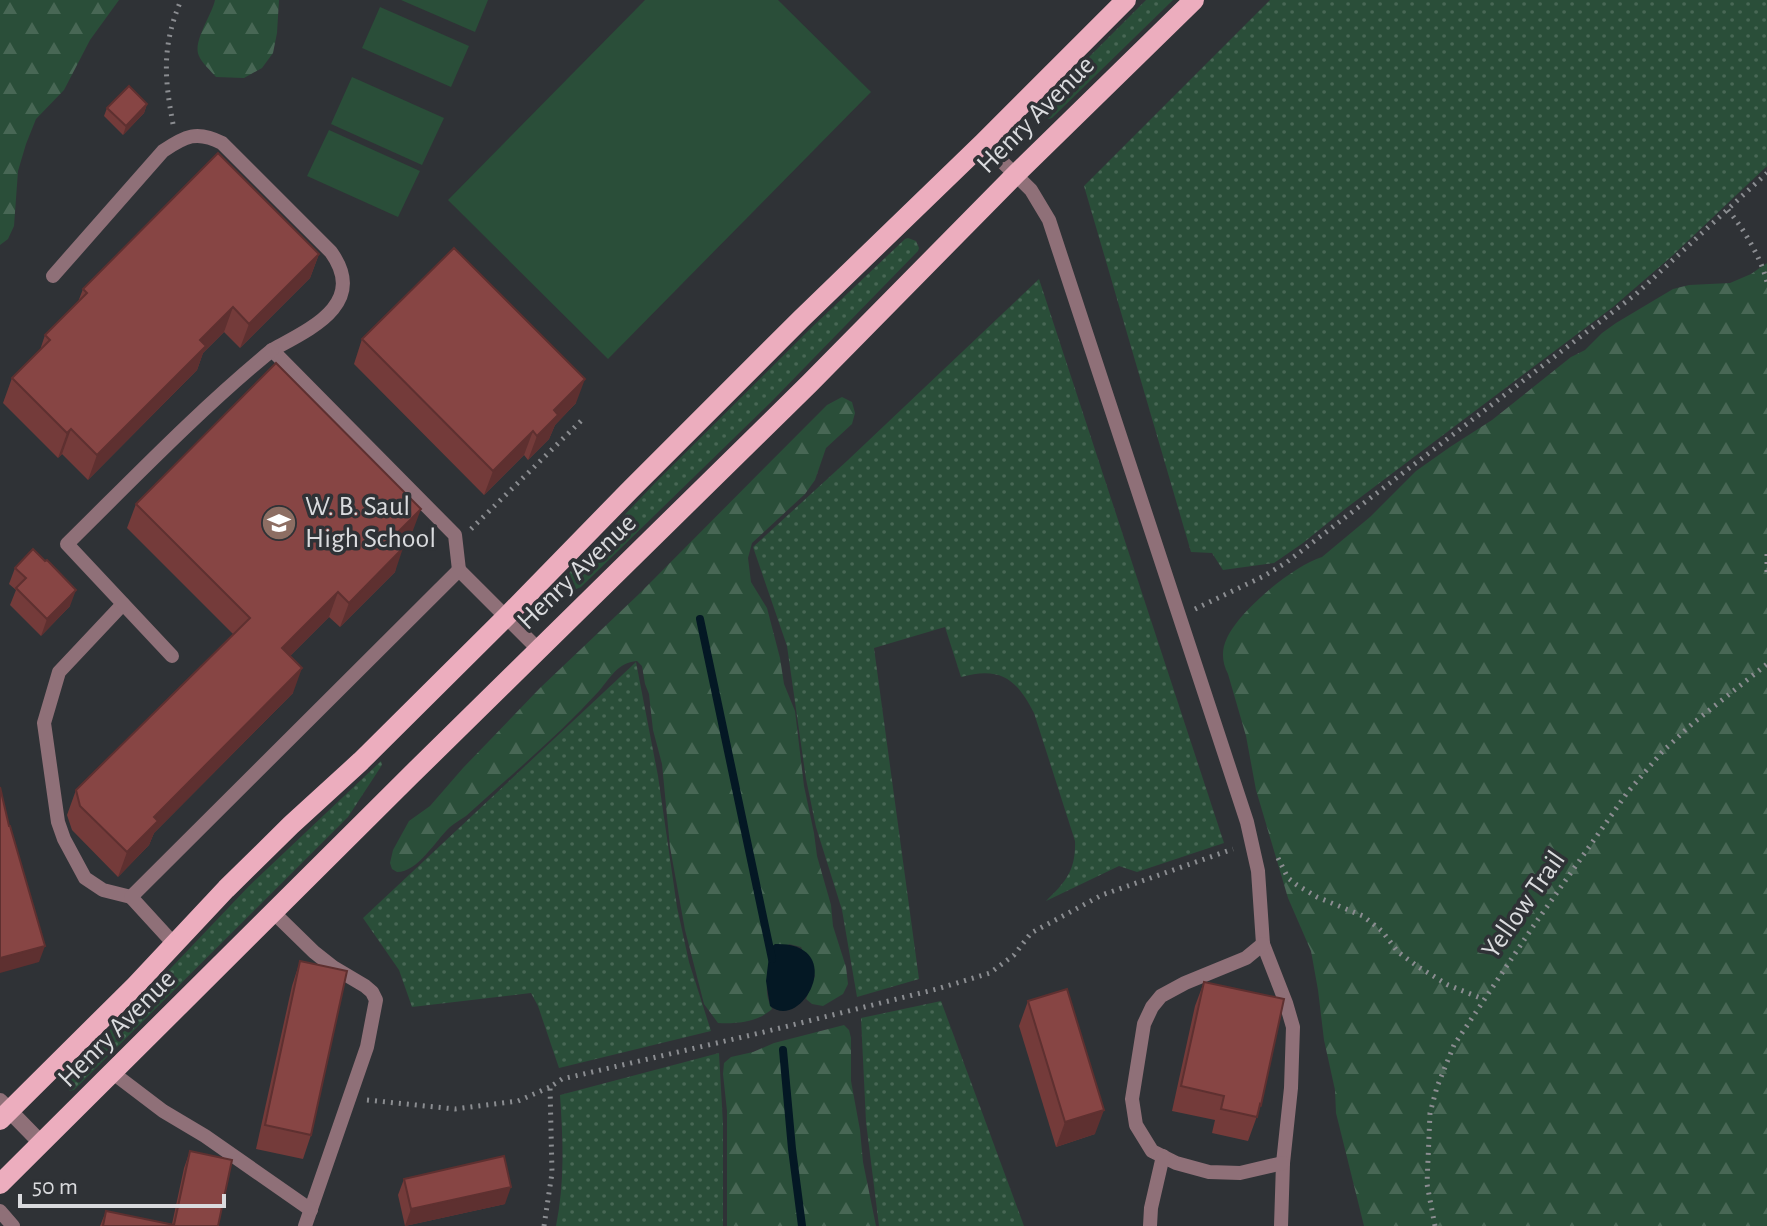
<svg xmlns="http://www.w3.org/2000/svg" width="1767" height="1226" viewBox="0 0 1767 1226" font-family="'Alegreya Sans',sans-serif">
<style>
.grass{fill:url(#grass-dots)}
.forest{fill:url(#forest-firs)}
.pitch{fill:#2a4e39}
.water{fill:#041824}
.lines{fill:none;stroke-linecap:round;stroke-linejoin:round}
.stream{stroke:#041824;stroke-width:8}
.path{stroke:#8b8d91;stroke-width:5;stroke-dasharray:2 6;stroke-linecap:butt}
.service{stroke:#8f7078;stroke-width:14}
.minor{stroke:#8f7078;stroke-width:16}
.primary{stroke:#ecadbe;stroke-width:20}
.wall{fill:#743b3a}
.shaded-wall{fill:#5e3030}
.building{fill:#874544;stroke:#5e3030;stroke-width:2}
.labels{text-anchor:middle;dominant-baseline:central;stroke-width:7;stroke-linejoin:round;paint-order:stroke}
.street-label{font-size:28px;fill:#dadbde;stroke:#2f3236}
.poi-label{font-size:28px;fill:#dadbde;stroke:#2f3236;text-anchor:start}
</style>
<defs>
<pattern id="grass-dots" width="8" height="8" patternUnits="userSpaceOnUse" patternTransform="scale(2)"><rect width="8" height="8" fill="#2a4e39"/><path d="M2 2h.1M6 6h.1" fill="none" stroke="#486755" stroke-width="1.8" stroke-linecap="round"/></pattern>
<pattern id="forest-firs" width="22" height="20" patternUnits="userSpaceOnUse" patternTransform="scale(2)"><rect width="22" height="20" fill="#2a4e39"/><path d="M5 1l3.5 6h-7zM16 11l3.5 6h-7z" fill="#486755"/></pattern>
</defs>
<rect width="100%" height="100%" fill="#2f3236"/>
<!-- grass -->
<g class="grass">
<polygon points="1146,0 1173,0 1052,118 1049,119 1044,117 1042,110 1057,89"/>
<polygon points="1270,0 1767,0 1767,166 1672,256 1613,307 1345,509 1303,543 1274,563 1223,570 1212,553 1191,552 1084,186"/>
<path d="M908,238L916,241L919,248L918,251L772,401L581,587L574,590C567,588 563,582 567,575L656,482L812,327L905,239Z"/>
<path d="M1039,279L1224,843L1137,872L1119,866L1046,901C1066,882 1076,870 1075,841L1034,713C1017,679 1000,666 961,677L945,627L874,648L919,979L857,997L842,910L816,827L806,779L787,646L753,547L848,460Z"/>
<polygon points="636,662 658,776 677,907 689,962 711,1031 559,1068 538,1006 531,993 412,1007 399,970 363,918"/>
<polygon points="381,761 382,765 348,817 74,1090 70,1091 62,1082 62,1078 150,990 249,886"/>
<polygon points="941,1001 1024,1226 879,1226 866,1122 861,1018"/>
<path d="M719,1053L723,1124V1226H556C565,1182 563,1140 560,1095Z"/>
</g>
<!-- forest -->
<g class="forest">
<polygon points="0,0 119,0 90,40 64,90 36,119 26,144 18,171 14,226 8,239 0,245"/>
<path d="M215,0H279L277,33L273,53L262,68L244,78L216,77C211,71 202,63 199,56C192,42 212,15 215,0Z"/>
<path d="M1767,263V1226H1364L1336,1113L1335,1090L1324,1040L1318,990L1311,951L1288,898L1256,790L1246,736L1228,674C1222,663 1221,650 1227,638C1240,610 1293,566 1322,557L1370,517L1416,471L1450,447L1492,420L1571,357L1585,350L1602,333L1616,323L1673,289L1689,285L1730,283L1751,274Z"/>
<path d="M842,397L852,402L855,413L852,424L826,448L815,480L805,494L752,543L748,558L751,582L767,608L780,658L784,684L795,711L804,786L814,833L817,856L831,905L833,926L846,967L848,984L843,994L823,1006L812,1004L806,999L815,976L801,947L789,944C775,966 758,982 772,1009C758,1022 737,1024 718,1023L704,1004L685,930L670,847L662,764L653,730L649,694L645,684L642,666L637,661C617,663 611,677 599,691C558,736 511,775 466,816C461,819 455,823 450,827C435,841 418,872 397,872L392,869L390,863L393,850L409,821L430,806L463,768L540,688L639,594L827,405Z"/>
<polygon points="844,1025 849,1030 851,1038 851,1081 860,1130 863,1162 876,1226 727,1226 727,1111 723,1074 724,1063 731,1057 753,1052 774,1043"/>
</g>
<!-- pitch -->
<g class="pitch">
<polygon points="401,0 488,0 475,32"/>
<polygon points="645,0 778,0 871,92 608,359 448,200"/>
<polygon points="380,7 469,46 451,87 362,48"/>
<polygon points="352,77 444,118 422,165 331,124"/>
<polygon points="329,130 420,171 398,217 307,176"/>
</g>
<!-- water -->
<path class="water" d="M775,944C849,942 803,1033 770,1006L766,981L770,948Z"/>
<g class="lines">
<!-- stream -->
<g class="stream">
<polyline points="700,619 772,959"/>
<polyline points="783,1050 792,1149 802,1226"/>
</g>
<!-- path -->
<g class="path">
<path d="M173,124C164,76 162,46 181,0"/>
<path d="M1728,210C1744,229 1761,258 1767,282"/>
<polyline points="471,529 585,417"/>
<polyline points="1767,554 1767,576"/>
<polyline points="1195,609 1264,576 1287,562 1399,476 1636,294 1767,173"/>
<polyline points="1278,858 1288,878 1297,885 1317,897 1363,916 1382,931 1398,952 1417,966 1448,985 1483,999"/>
<polyline points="367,1100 455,1109 518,1101 550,1087"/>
<polyline points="544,1226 552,1173 550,1087 562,1079 764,1032 937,989 990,973 1014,955 1031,933 1102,895 1233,849"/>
<polyline points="1435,1226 1427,1184 1430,1113 1437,1087 1454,1045 1532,928 1627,793 1662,752 1692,724 1767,664"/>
</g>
<!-- service -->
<g class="service">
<polyline points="983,143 1031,190 1049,220 1247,822 1258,871 1263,944 1286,1003 1293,1027 1291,1088 1283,1163 1281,1226"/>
<path d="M53,276L163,151C185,136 197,130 222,143L331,252C368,304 310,329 272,350L455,535L459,570"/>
<polyline points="123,604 59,672 44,723 58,822 64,839 85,878 103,890 131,897"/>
<path d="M172,656L67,544C134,478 199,410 272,350"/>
<polyline points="273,912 314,952 333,967 365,986 372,992 376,1000 367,1047 305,1226"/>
<polyline points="174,944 131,897 459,570 538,649"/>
<polyline points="1263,944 1246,958 1185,983 1161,996 1152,1007 1144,1024 1132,1099 1136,1125 1152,1151 1176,1163 1209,1172 1240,1173 1283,1163"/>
<polyline points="113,1073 163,1111 205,1136 311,1210"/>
<polyline points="0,1211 13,1226"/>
<polyline points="1150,1226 1151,1208 1163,1156"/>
</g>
<!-- minor -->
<polyline class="minor" points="0,1101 41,1143"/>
<!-- primary -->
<g class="primary">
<polyline points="0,1120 135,986 226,889 291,825 361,761 506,617 629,491 801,319 983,143 1126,0"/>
<polyline points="0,1184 409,777 810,383 1016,174 1194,0"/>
</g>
</g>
<!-- wall -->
<g class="wall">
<polygon points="147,104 144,113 123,135 104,116 107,108"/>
<polygon points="319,254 310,278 240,348 224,332 203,353 197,370 88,480 62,454 58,458 3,403 12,378 40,350 45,335 78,302 83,289"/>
<polygon points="362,339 576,403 555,425 549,439 528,460 524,455 484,495 354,364"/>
<polygon points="136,504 412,533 400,545 395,572 340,627 329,617 290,656 293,693 154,833 149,845 118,877 72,830 67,815 76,790 233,634 127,528"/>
<polygon points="15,568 70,606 41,636 10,605 16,590 9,584"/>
<polygon points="300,961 311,1135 303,1159 256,1149 292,986"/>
<polygon points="1204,982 1261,1105 1248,1141 1212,1133 1215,1120 1172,1111 1195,1006"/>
<polygon points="1028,1001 1095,1134 1056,1147 1019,1026"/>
<polygon points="190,1151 218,1226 100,1226 106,1211 172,1224 184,1168"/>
<polygon points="404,1179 505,1204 405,1226 398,1195"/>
</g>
<!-- shaded-wall -->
<g class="shaded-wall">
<polygon points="147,104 144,113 123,135 126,126"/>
<polygon points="319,254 310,278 240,348 249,324"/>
<polygon points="233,307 224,332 203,353 197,370 88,480 97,455 200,340"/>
<polygon points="585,379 576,403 555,425 549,439 528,460 537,436 554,410"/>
<polygon points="71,429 62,454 58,458 67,433"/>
<polygon points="533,431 524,455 484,495 493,471"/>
<polygon points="421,509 412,533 384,561 393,537"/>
<polygon points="403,548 395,572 340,627 349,603"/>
<polygon points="76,590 70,606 41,636 47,619"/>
<polygon points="338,592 329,617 273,673 282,648"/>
<polygon points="302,668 293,693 154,833 149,845 118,877 127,852 154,817"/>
<polygon points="45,946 39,962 0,973 0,958"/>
<polygon points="1104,1110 1095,1134 1056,1147 1065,1122"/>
<polygon points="511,1187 505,1204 405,1226 411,1209"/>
</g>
<!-- building -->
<g class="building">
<polygon points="129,86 147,104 126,126 107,108"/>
<polygon points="218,153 319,254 249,324 233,307 200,340 206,346 97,455 71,429 67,433 12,378 50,340 45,335 87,293 83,289"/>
<polygon points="454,248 585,379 554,410 558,415 537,436 533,431 493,471 362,339"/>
<polygon points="276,363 421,509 393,537 403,548 349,603 338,592 282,648 302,668 154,817 158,821 127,852 80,806 76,790 250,618 136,504"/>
<polygon points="33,549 45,561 47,560 76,590 47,619 16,588 26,578 15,568"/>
<polygon points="0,787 9,826 10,826 45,946 0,958"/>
<polygon points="300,961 347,971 311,1135 265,1125"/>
<polygon points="1204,982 1284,999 1261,1105 1260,1104 1257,1117 1221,1109 1224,1096 1181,1086"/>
<polygon points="1067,989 1104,1110 1065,1122 1028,1001"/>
<polygon points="190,1151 232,1160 218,1226 103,1226 106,1211 174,1225"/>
<polygon points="504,1156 511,1187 411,1209 404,1179"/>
</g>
<!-- icons -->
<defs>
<g id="school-disc" transform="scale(1.8)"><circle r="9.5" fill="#8d6e63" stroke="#2f3236"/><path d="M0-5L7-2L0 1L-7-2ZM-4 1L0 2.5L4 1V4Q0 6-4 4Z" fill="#fff"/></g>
</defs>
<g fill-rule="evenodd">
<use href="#school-disc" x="279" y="523"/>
</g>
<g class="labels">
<!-- street labels -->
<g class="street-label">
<text transform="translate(1036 115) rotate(-45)">Henry Avenue</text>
<text transform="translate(577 572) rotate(-44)">Henry Avenue</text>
<text transform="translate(1524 905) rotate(-55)">Yellow Trail</text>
<text transform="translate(117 1029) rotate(-45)">Henry Avenue</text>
</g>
<!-- poi labels -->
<g class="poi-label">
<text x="305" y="507">W. B. Saul<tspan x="305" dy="32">High School</tspan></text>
</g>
</g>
<!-- scale -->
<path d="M20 1194v12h204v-12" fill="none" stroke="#dadbde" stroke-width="4"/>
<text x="32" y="1194" font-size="24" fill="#dadbde" stroke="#2f3236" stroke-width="6" paint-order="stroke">50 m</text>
</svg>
